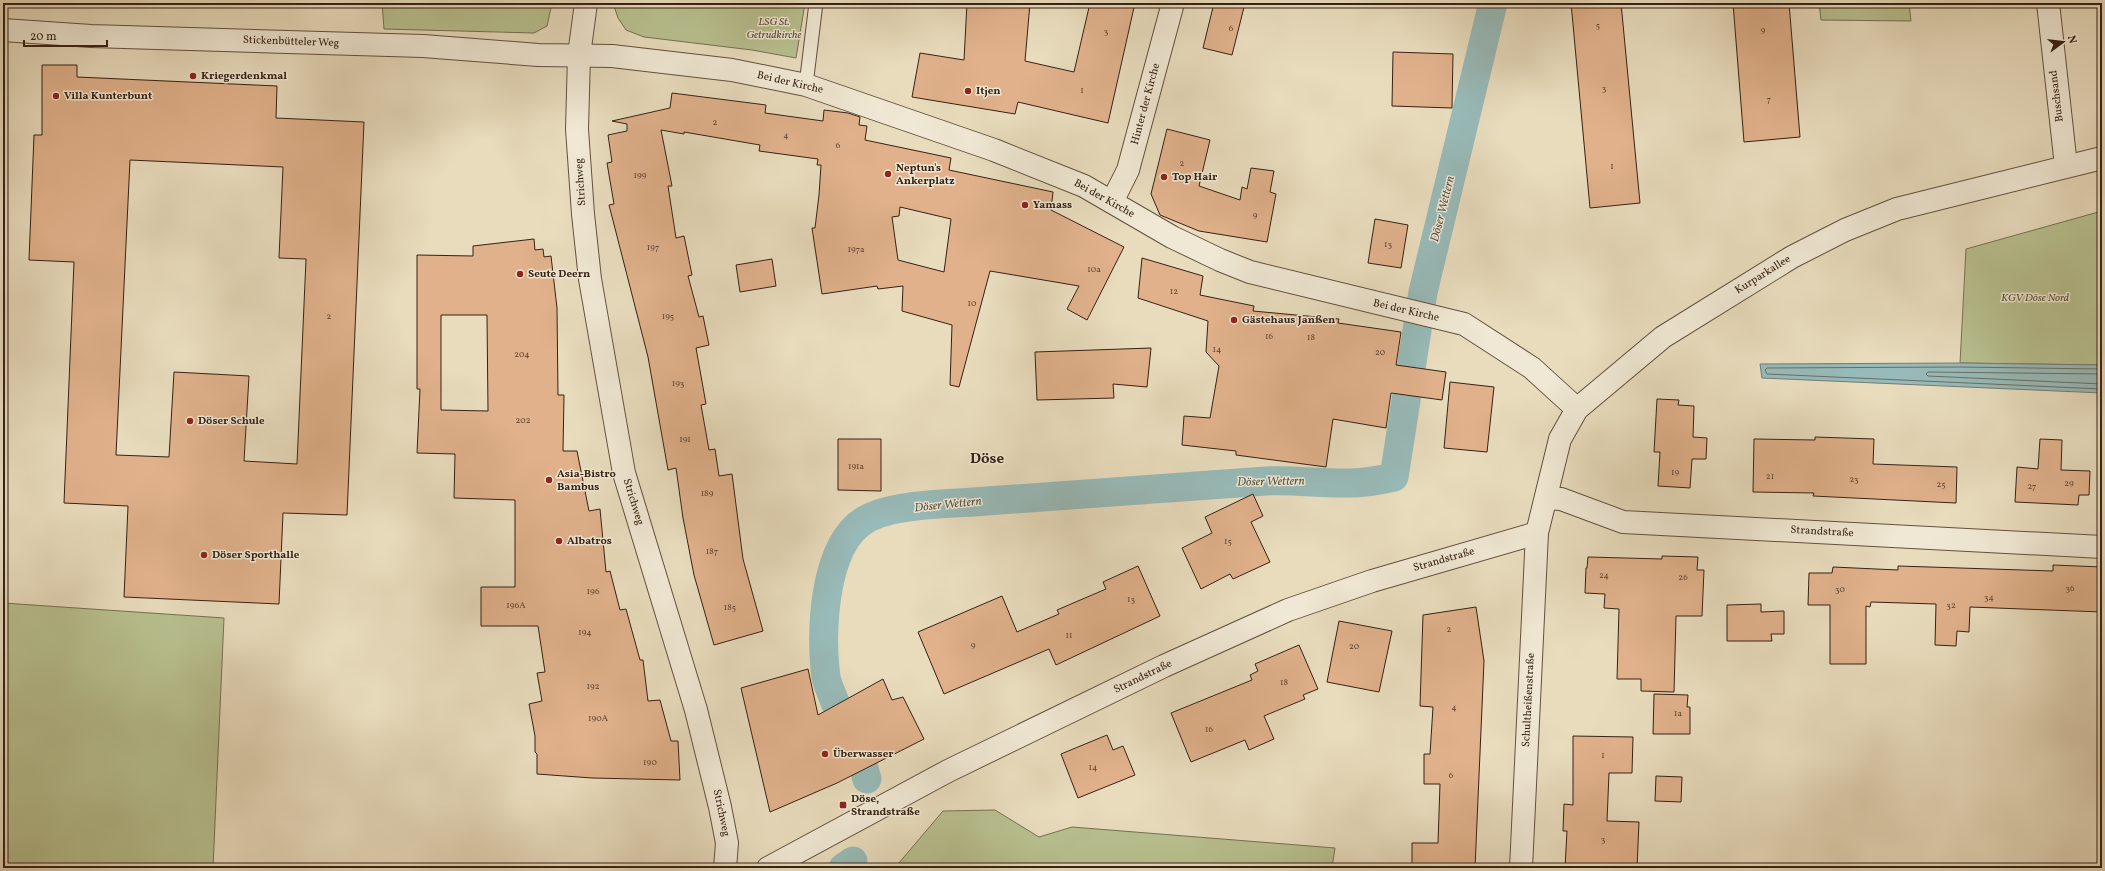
<svg xmlns="http://www.w3.org/2000/svg" width="2105" height="871" viewBox="0 0 2105 871" font-family="Vollkorn,serif">
<style>
.green{fill:#b8c08f;stroke:#777052}
.water{fill:#98bab8;stroke:#717d76}
.lines{fill:none;stroke-linecap:round;stroke-linejoin:round}
.shore{stroke:#676e66;stroke-width:1}
.canal{stroke:#98bab8;stroke-width:29}
.building{fill:#e0b18b;stroke:#362114;fill-rule:evenodd}
.service-casing{stroke:#62503e;stroke-width:15}
.minor-casing{stroke:#62503e;stroke-width:24}
.service{stroke:#f0e8d4;stroke-width:13}
.minor{stroke:#f0e8d4;stroke-width:22}
.poi-dot{fill:#8f2418;stroke:#f0e8d4;stroke-width:1.5}
.labels{text-anchor:middle;dominant-baseline:central;stroke-width:3;stroke-linejoin:round;paint-order:stroke}
.number-label{font-size:9px;fill:#604532}
.park-label{font-size:11px;font-style:italic;fill:#564933;stroke:#f0e8d4}
.street-label{font-size:11px;fill:#362114;stroke:#f0e8d4}
.poi-label{font-size:11px;font-weight:bold;fill:#362114;stroke:#f0e8d4;text-anchor:start}
.water-label{font-size:12px;font-style:italic;fill:#534f45;stroke:#f0e8d4}
.district-label{font-size:15px;font-weight:bold;fill:#362114;stroke:#f0e8d4}
</style>
<rect width="100%" height="100%" fill="#e8dcbd"/>
<filter id="stains"><feTurbulence type="fractalNoise" baseFrequency=".005" numOctaves="4"/><feColorMatrix values="0 0 0 0 .2 0 0 0 0 .09 0 0 0 0 .02 0 0 0 .5 -.17"/></filter>
<radialGradient id="worn" r=".72"><stop offset=".6" stop-color="#630" stop-opacity="0"/><stop offset="1" stop-color="#630" stop-opacity=".3"/></radialGradient>
<!-- green -->
<g class="green">
<polygon points="382,3 552,3 547,26 534,33 384,29"/>
<polygon points="613,3 805,3 796,58 752,50 644,37 626,30 618,18"/>
<polygon points="1819,3 1909,3 1911,21 1821,20"/>
<polygon points="2102,211 2102,365 1960,363 1966,249"/>
<polygon points="3,603 224,618 213,868 3,868"/>
<polygon points="995,810 1039,837 1072,827 1335,848 1332,868 897,868 898,864 943,811"/>
</g>
<!-- water -->
<polygon class="water" points="1960,363 2102,365 2102,393 1762,378 1760,364"/>
<g class="lines">
<!-- shore -->
<g class="shore">
<polyline points="2102,369 1960,367 1767,368 1765,370 1767,374 2102,389"/>
<polyline points="2102,374 1928,372 1926,374 1928,376 2102,384"/>
</g>
<!-- canal -->
<g class="canal">
<path d="M836,705C833,696 828,687 826,677C820,634 823,545 865,520C893,503 954,504 987,501C1080,494 1173,487 1266,481C1299,479 1333,486 1365,482C1375,481 1385,479 1394,477L1423,292L1493,3"/>
<polyline points="864,769 867,779"/>
<polyline points="843,868 853,861"/>
</g>
</g>
<!-- building -->
<g class="building">
<polygon points="967,3 1030,3 1025,61 1074,72 1090,3 1135,3 1108,123 1018,102 1015,114 912,97 920,53 964,60"/>
<polygon points="1214,3 1245,3 1232,55 1203,48"/>
<polygon points="1571,3 1621,3 1640,203 1590,208"/>
<polygon points="1733,3 1789,3 1800,137 1744,142"/>
<polygon points="1393,52 1453,54 1452,108 1392,106"/>
<path d="M42,65H77V77L277,86L276,118L364,122L347,515L283,513L279,604L124,597L128,506L64,503L74,262L29,260L34,135H42ZM130,160L283,167L279,258L306,259L297,464L244,461L249,376L174,372L169,457L116,455Z"/>
<path d="M672,93L766,105L765,113L823,121L824,110L848,113L860,117L859,125L867,126L865,140L951,158L949,170L1053,192L1051,210L1124,247L1087,320L1067,309L1079,286L990,271L959,387L950,385L952,325L902,311L903,286L878,289L877,286L822,294L812,228H815L819,195L821,165H817L818,159L759,151L760,145L684,132V134L661,130L672,186H668L676,238L684,236L692,275L688,276L699,317L703,316L709,345L696,348L706,404L701,405L709,450L715,449L719,476L732,474L743,559L763,631L714,645L694,575L683,518L676,468L668,470L648,357L609,205L614,204L607,163L612,162L608,135L627,131V124L612,121L670,108ZM900,207L951,219L944,272L898,260L892,217L899,216Z"/>
<polygon points="1167,129 1210,140 1199,186 1240,200 1242,187 1247,189 1251,168 1274,171 1270,192 1276,194 1267,242 1199,231 1160,215 1151,194"/>
<polygon points="1375,219 1408,225 1401,268 1368,263"/>
<path d="M534,239L535,250L543,249L544,257L551,256L557,308L558,395H564L563,451H577L589,511L600,509L606,572L610,571L620,610L626,609L640,660H643L648,701L660,700L671,741H678L680,780L592,778L537,774V754L535,752V736L529,704L542,701L537,673L545,672L538,626H481V587H515V500L454,498L455,454L417,453L420,389H417V255L473,256V246ZM441,315H487L488,411L441,410Z"/>
<polygon points="1142,258 1203,276 1200,295 1254,306 1253,311 1339,319 1338,323 1401,332 1396,365 1446,372 1442,400 1391,393 1386,428 1333,419 1326,467 1236,455 1236,451 1182,445 1184,416 1210,418 1219,366 1206,352 1208,321 1138,298"/>
<polygon points="772,259 776,286 740,292 736,265"/>
<polygon points="1151,348 1147,387 1113,384 1114,398 1037,400 1035,352"/>
<polygon points="1450,382 1494,387 1487,452 1444,448"/>
<polygon points="1657,399 1679,400 1678,405 1694,406 1693,437 1707,438 1706,459 1692,459 1690,488 1658,486 1660,452 1654,452"/>
<polygon points="1815,437 1874,439 1873,464 1957,467 1956,503 1813,496 1814,493 1753,492 1754,439 1815,440"/>
<polygon points="838,439 881,439 881,491 838,490"/>
<polygon points="2040,439 2062,440 2061,470 2090,471 2089,495 2079,495 2078,505 2015,502 2017,467 2038,469"/>
<polygon points="1253,494 1263,516 1251,522 1270,562 1233,579 1230,574 1201,589 1182,548 1212,533 1205,517"/>
<polygon points="1662,556 1698,557 1697,570 1704,570 1702,616 1676,616 1674,692 1641,691 1641,679 1617,679 1619,609 1604,608 1605,594 1585,593 1586,568 1587,568 1588,557 1662,559"/>
<polygon points="2053,565 2102,567 2102,612 1970,607 1969,632 1957,631 1956,646 1935,645 1936,604 1871,602 1870,607 1866,606 1866,664 1830,664 1830,605 1808,605 1809,573 1832,573 1833,567 1898,570 1898,566 2053,571"/>
<polygon points="1138,566 1160,616 1056,665 1049,649 944,694 918,632 1002,596 1017,632 1059,614 1057,610 1106,589 1103,582"/>
<polygon points="1761,604 1761,612 1784,611 1784,634 1771,634 1772,641 1727,641 1727,605"/>
<polygon points="1476,607 1484,661 1475,868 1412,868 1412,843 1438,843 1440,784 1424,784 1424,754 1430,754 1433,707 1420,706 1423,615"/>
<polygon points="1339,621 1392,631 1379,692 1327,682"/>
<polygon points="1299,645 1318,689 1303,695 1305,699 1264,716 1274,739 1249,750 1245,740 1191,762 1171,713 1252,680 1250,675 1258,671 1255,664"/>
<polygon points="808,669 818,715 883,679 892,700 903,697 924,739 837,783 770,812 741,688"/>
<polygon points="1654,694 1688,695 1687,707 1690,707 1690,734 1653,734"/>
<polygon points="1107,735 1113,750 1123,746 1135,775 1078,798 1061,754"/>
<polygon points="1573,736 1633,737 1632,773 1609,773 1607,821 1639,822 1637,868 1565,868 1567,831 1563,831 1564,804 1573,805"/>
<polygon points="1656,776 1682,777 1681,802 1655,801"/>
</g>
<g class="lines">
<!-- service casing -->
<g class="service-casing">
<polyline id="service" points="806,85 816,3"/>
</g>
<!-- minor casing -->
<g class="minor-casing">
<g id="minor">
<polyline points="586,3 579,55 577,129 583,214 590,279 624,473 696,710 720,807 727,843 725,868"/>
<polyline points="2048,3 2066,166"/>
<polyline points="3,30 91,36 423,46 538,55 612,56 732,70 806,85 994,150 1084,186 1172,237 1220,260 1250,272 1464,324 1532,368 1577,409"/>
<polyline points="1112,202 1128,170 1173,3"/>
<polyline points="1546,498 1561,499 1623,522 2102,547"/>
<polyline points="768,868 948,771 1164,666 1288,610 1372,581 1537,533"/>
<polyline points="1521,868 1537,533 1560,439 1577,409 1663,337 1792,257 1845,230 1897,209 2102,158"/>
</g>
</g>
<!-- service -->
<use href="#service" class="service"/>
<!-- minor -->
<use href="#minor" class="minor"/>
</g>
<!-- markers -->
<g class="poi-dot">
<circle cx="193" cy="76" r="4"/>
<circle cx="968" cy="91" r="4"/>
<circle cx="56" cy="96" r="4"/>
<circle cx="888" cy="174" r="4"/>
<circle cx="1164" cy="177" r="4"/>
<circle cx="1025" cy="205" r="4"/>
<circle cx="520" cy="274" r="4"/>
<circle cx="1234" cy="320" r="4"/>
<circle cx="190" cy="421" r="4"/>
<circle cx="549" cy="480" r="4"/>
<circle cx="559" cy="541" r="4"/>
<circle cx="204" cy="555" r="4"/>
<circle cx="825" cy="754" r="4"/>
<rect x="839" y="801" width="8" height="8" rx="2"/>
</g>
<g class="labels">
<!-- number labels -->
<g class="number-label">
<text x="1598" y="25">5</text>
<text x="1231" y="28">6</text>
<text x="1763" y="30">9</text>
<text x="1106" y="31">3</text>
<text x="1604" y="88">3</text>
<text x="1082" y="90">1</text>
<text x="1769" y="99">7</text>
<text x="715" y="122">2</text>
<text x="786" y="135">4</text>
<text x="838" y="145">6</text>
<text x="1182" y="163">2</text>
<text x="1612" y="166">1</text>
<text x="640" y="175">199</text>
<text x="1255" y="215">9</text>
<text x="1388" y="244">13</text>
<text x="653" y="247">197</text>
<text x="856" y="249">197a</text>
<text x="1094" y="269">10a</text>
<text x="1174" y="291">12</text>
<text x="972" y="303">10</text>
<text x="329" y="316">2</text>
<text x="668" y="316">195</text>
<text x="1269" y="336">16</text>
<text x="1311" y="337">18</text>
<text x="1217" y="349">14</text>
<text x="1380" y="352">20</text>
<text x="522" y="354">204</text>
<text x="678" y="383">193</text>
<text x="523" y="420">202</text>
<text x="685" y="439">191</text>
<text x="856" y="466">191a</text>
<text x="1675" y="472">19</text>
<text x="1770" y="476">21</text>
<text x="1854" y="479">23</text>
<text x="2069" y="483">29</text>
<text x="1941" y="484">25</text>
<text x="2032" y="486">27</text>
<text x="707" y="493">189</text>
<text x="1228" y="541">15</text>
<text x="712" y="551">187</text>
<text x="1604" y="575">24</text>
<text x="1683" y="577">26</text>
<text x="2070" y="588">36</text>
<text x="1840" y="589">30</text>
<text x="593" y="591">196</text>
<text x="1989" y="597">34</text>
<text x="1131" y="599">13</text>
<text x="516" y="605">196A</text>
<text x="1951" y="605">32</text>
<text x="730" y="607">185</text>
<text x="1449" y="629">2</text>
<text x="585" y="632">194</text>
<text x="1069" y="635">11</text>
<text x="973" y="645">9</text>
<text x="1354" y="646">20</text>
<text x="1284" y="682">18</text>
<text x="593" y="686">192</text>
<text x="1454" y="707">4</text>
<text x="1678" y="713">1a</text>
<text x="598" y="718">190A</text>
<text x="1209" y="729">16</text>
<text x="1603" y="755">1</text>
<text x="650" y="762">190</text>
<text x="1093" y="767">14</text>
<text x="1451" y="775">6</text>
<text x="1603" y="839">3</text>
</g>
<!-- park labels -->
<g class="park-label">
<text x="774" y="22">LSG St.<tspan x="774" dy="13">Getrudkirche</tspan></text>
<text x="2035" y="298">KGV Döse Nord</text>
</g>
<!-- street labels -->
<g class="street-label">
<text transform="translate(291 42) rotate(2)">Stickenbütteler Weg</text>
<text transform="translate(790 83) rotate(13)">Bei der Kirche</text>
<text transform="translate(2057 96) rotate(-97)">Buschsand</text>
<text transform="translate(1146 104) rotate(-75)">Hinter der Kirche</text>
<text transform="translate(581 182) rotate(-94)">Strichweg</text>
<text transform="translate(1104 199) rotate(29)">Bei der Kirche</text>
<text transform="translate(1763 275) rotate(-32)">Kurparkallee</text>
<text transform="translate(1406 311) rotate(13)">Bei der Kirche</text>
<text transform="translate(633 502) rotate(73)">Strichweg</text>
<text transform="translate(1822 532) rotate(3)">Strandstraße</text>
<text transform="translate(1444 560) rotate(-16)">Strandstraße</text>
<text transform="translate(1143 677) rotate(-26)">Strandstraße</text>
<text transform="translate(1529 700) rotate(-87)">Schultheißenstraße</text>
<text transform="translate(721 813) rotate(78)">Strichweg</text>
</g>
<!-- poi labels -->
<g class="poi-label">
<text x="201" y="76">Kriegerdenkmal</text>
<text x="976" y="91">Itjen</text>
<text x="64" y="96">Villa Kunterbunt</text>
<text x="896" y="168">Neptun's<tspan x="896" dy="13">Ankerplatz</tspan></text>
<text x="1172" y="177">Top Hair</text>
<text x="1033" y="205">Yamass</text>
<text x="528" y="274">Seute Deern</text>
<text x="1242" y="320">Gästehaus Janßen</text>
<text x="198" y="421">Döser Schule</text>
<text x="557" y="474">Asia-Bistro<tspan x="557" dy="13">Bambus</tspan></text>
<text x="567" y="541">Albatros</text>
<text x="212" y="555">Döser Sporthalle</text>
<text x="833" y="754">Überwasser</text>
<text x="851" y="799">Döse,<tspan x="851" dy="13">Strandstraße</tspan></text>
</g>
<!-- water labels -->
<g class="water-label">
<text transform="translate(1443 209) rotate(-76)">Döser Wettern</text>
<text transform="translate(1271 482) rotate(-1)">Döser Wettern</text>
<text transform="translate(948 505) rotate(-6)">Döser Wettern</text>
</g>
<!-- district labels -->
<g class="district-label">
<text x="987" y="459">Döse</text>
</g>
</g>
<!-- margin -->
<rect width="2105" height="871" fill="none" stroke="#e8dcbd" stroke-width="16"/>
<rect x="4" y="4" width="2097" height="863" fill="none" stroke="#362114" stroke-width="2"/>
<rect x="8" y="8" width="2089" height="855" fill="none" stroke="#362114"/>
<!-- north arrow -->
<g transform="translate(2063 42) rotate(75)" stroke="#f0e8d4" stroke-width="3" paint-order="stroke">
<path d="M0-3L7 15L0 10L-7 15Z" fill="#362114"/>
<text y="-6" font-size="11" font-weight="bold" text-anchor="middle" fill="#362114">N</text>
</g>
<!-- scale -->
<path d="M24 40v6h83v-6" fill="none" stroke="#362114" stroke-width="2"/>
<text x="30" y="40" font-size="12" fill="#362114" stroke="#f0e8d4" stroke-width="3" paint-order="stroke">20 m</text>
<rect width="100%" height="100%" filter="url(#stains)"/>
<rect width="100%" height="100%" fill="url(#worn)"/>
</svg>
